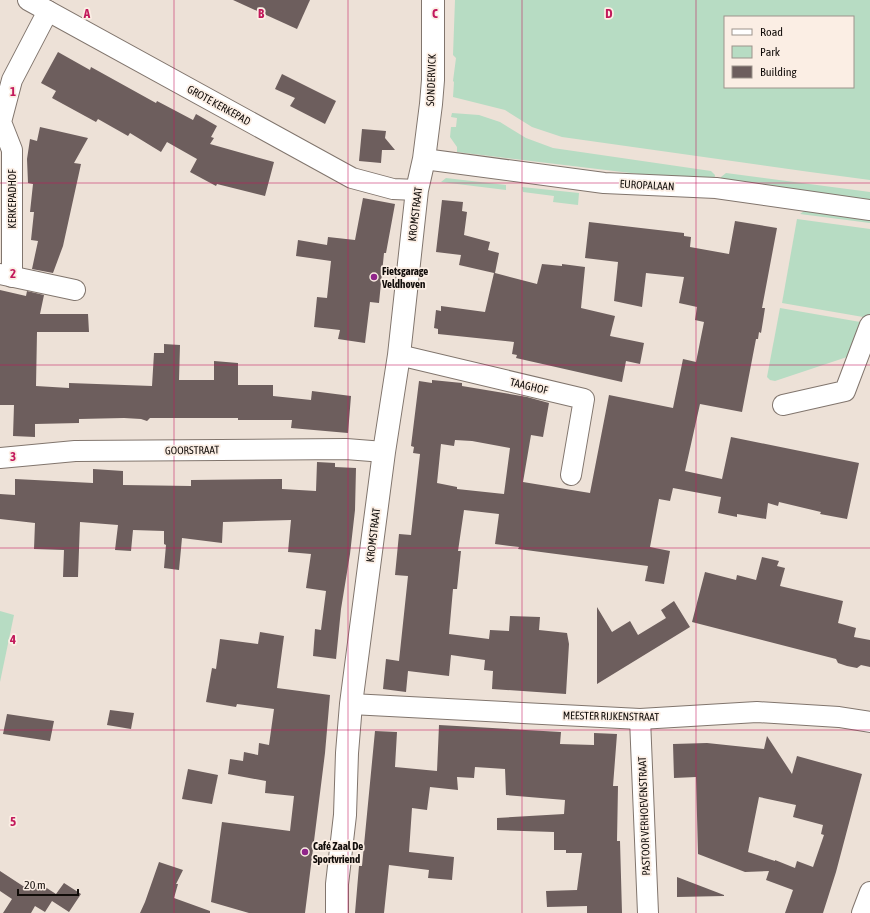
<svg xmlns="http://www.w3.org/2000/svg" width="870" height="913" viewBox="0 0 870 913" font-family="'Asap Condensed',sans-serif">
<style>
.green{fill:#b7dcc3;fill-rule:evenodd}
.building{fill:#6d5e5d;fill-rule:evenodd}
.lines{fill:none;stroke-linecap:round;stroke-linejoin:round}
.minor-casing{stroke:#81756d;stroke-width:22}
.tertiary-casing{stroke:#81756d;stroke-width:24}
.minor{stroke:#fff;stroke-width:20}
.tertiary{stroke:#fff;stroke-width:22}
.grid{fill:none;stroke:#c2185b;stroke-width:1;stroke-opacity:0.55}
.poi-dot{fill:#90268a;stroke:#fbeee4;stroke-width:1.5}
.labels{text-anchor:middle;dominant-baseline:central;stroke-width:3.5;stroke-linejoin:round;paint-order:stroke}
.street-label{font-size:11px;fill:#110c09;stroke:#fbeee4}
.poi-label{font-size:11px;font-weight:bold;fill:#110c09;stroke:#fbeee4;text-anchor:start}
.grid-label{font-size:13px;text-anchor:middle;font-weight:bold;fill:#c2185b;stroke:#fbeee4;stroke-width:3.5;stroke-linejoin:round;paint-order:stroke}
</style>
<rect width="100%" height="100%" fill="#ede1d7"/>
<!-- green -->
<g class="green">
<path d="M455,0H870V180L810,172L562,137L532,127L505,110L453,97L454,82L453,81L456,58L453,55ZM725,17H853V87H725Z"/>
<polygon points="452,113 479,115 500,122 526,138 553,148 711,171 715,175 714,183 457,152 457,147 450,137 451,127 456,127 457,118 451,117"/>
<polygon points="726,173 870,192 870,203 720,184 721,177"/>
<polygon points="446,178 506,185 506,190 441,182"/>
<polygon points="522,187 579,193 578,205 553,202 554,196 523,192"/>
<polygon points="807,209 870,217 870,223 800,214"/>
<polygon points="797,219 870,229 870,314 869,318 782,303"/>
<polygon points="780,308 866,323 852,353 847,357 775,381 770,380 767,377"/>
<polygon points="0,611 14,615 0,682"/>
</g>
<!-- building -->
<g class="building">
<polygon points="233,0 310,0 297,29"/>
<polygon points="58,52 90,70 91,67 156,103 157,101 193,120 196,114 217,126 211,137 214,138 210,144 274,162 265,196 217,184 216,186 190,172 197,159 167,142 161,152 130,133 128,136 98,119 96,122 52,98 56,91 41,83"/>
<polygon points="282,74 336,101 325,124 290,106 295,98 275,89"/>
<polygon points="40,127 88,138 74,163 81,164 63,246 53,273 32,269 38,241 31,240 34,212 30,212 33,184 28,183 27,159 30,139 37,141"/>
<polygon points="362,129 386,131 385,138 395,150 382,150 381,163 359,161"/>
<polygon points="363,198 395,204 386,253 384,253 379,303 370,302 365,343 338,339 340,330 314,327 317,297 327,298 331,261 296,256 298,240 327,245 328,237 355,240"/>
<polygon points="442,200 463,202 462,211 467,212 464,235 490,242 488,250 499,253 495,273 537,284 542,264 562,266 562,264 585,267 581,308 615,316 610,336 644,343 640,364 626,361 622,382 516,358 517,355 512,354 514,342 438,334 438,329 434,328 436,310 441,311 441,306 485,312 494,273 459,265 461,255 436,252"/>
<path d="M735,221L777,228L762,308H765L763,321L761,333L759,332L758,339H756L742,412L700,404L685,471L722,479L731,437L859,463L847,519L820,514L821,512L779,502L778,506L768,503L766,519L737,514V517L718,513L721,497L673,488L670,501L659,499L650,547L670,551L664,584L645,581L648,566L518,549L519,547L495,544L499,514L464,510L458,551H461L457,589H453L449,634L489,639L490,630L509,631L510,616L540,617L539,630L567,633L569,644L566,694L492,689L493,671L484,670L485,660L451,655L449,676L408,671L406,692L383,689L386,659L399,661L408,576L395,575L399,534L411,535L420,454L413,453L414,447L411,446L419,381L432,383V380L462,383V386L527,397L549,403L543,437L531,435L523,482L590,493L609,395L673,408L683,359L696,362L704,322L695,320L697,307L679,303L684,277L646,273L642,307L614,301L618,262L585,258L589,222L684,233V236L691,237L690,247L729,254ZM455,440L472,441L510,448L504,494L457,489V487L437,483L441,444L454,446Z"/>
<polygon points="0,290 26,296 27,291 44,295 40,314 88,314 89,332 37,332 36,386 69,388 69,383 152,386 154,353 164,353 164,344 180,345 179,380 214,380 214,361 238,363 238,385 273,385 273,396 311,400 312,391 351,396 348,433 291,428 292,420 238,420 238,418 150,418 147,421 141,419 124,418 79,419 79,423 35,424 35,437 13,436 14,405 0,405"/>
<polygon points="317,462 335,463 335,467 356,468 355,510 350,554 341,609 336,659 313,656 315,629 321,630 326,591 306,588 311,554 288,552 291,520 223,522 222,543 182,538 179,570 164,568 166,545 164,544 164,531 133,530 131,551 115,550 118,525 80,522 78,577 63,577 64,550 34,549 35,523 0,519 0,494 15,495 15,479 93,483 93,469 123,471 123,485 191,486 191,480 282,479 282,489 316,491"/>
<polygon points="762,557 779,561 777,566 785,568 780,586 843,601 838,623 856,628 854,637 870,640 870,667 861,665 857,668 847,666 838,663 836,659 692,622 705,572 736,580 737,575 756,580"/>
<polygon points="674,601 690,627 597,684 597,607 612,632 630,621 638,635 666,618 661,610"/>
<polygon points="260,632 284,636 277,688 330,695 325,753 305,913 249,913 211,902 222,822 290,831 294,796 265,793 266,781 228,774 230,759 243,761 244,752 258,755 259,743 269,745 274,709 237,704 236,707 206,702 212,668 216,669 220,639 258,644"/>
<polygon points="110,710 134,713 131,729 107,725"/>
<polygon points="7,714 54,721 50,741 3,734"/>
<polygon points="439,725 561,732 560,744 594,745 594,733 617,734 613,786 618,786 617,841 620,841 622,913 587,913 587,906 547,907 546,891 577,890 582,853 566,853 566,850 554,850 554,832 497,830 497,818 564,814 565,800 506,795 505,769 475,767 474,778 457,777 458,790 430,787 427,810 412,808 409,852 454,857 452,880 428,878 429,870 389,865 384,913 355,913 359,866 362,866 375,731 397,732 395,767 437,771"/>
<path d="M767,736L792,774L797,756L862,774L836,872L823,913H785L793,890L766,880L769,871L745,872L698,854L696,777L674,778L673,744L707,743L764,749ZM759,797L796,805L793,817L823,825L821,834L824,835L813,867L797,861L795,868L775,860V861L748,852Z"/>
<polygon points="188,769 218,775 212,804 182,799"/>
<polygon points="159,862 183,870 176,884 178,884 174,898 210,911 210,913 140,913 145,902"/>
<polygon points="0,871 26,888 42,885 56,894 64,883 81,894 69,912 52,901 45,912 35,906 31,913 3,913 12,899 0,891"/>
<polygon points="677,877 724,895 724,896 677,897"/>
</g>
<g class="lines">
<!-- minor casing -->
<g class="minor-casing">
<g id="minor">
<polyline points="28,0 352,178 393,189 417,190"/>
<polyline points="424,159 604,183 716,188 870,210"/>
<polyline points="0,274 75,290"/>
<polyline points="12,277 12,150 1,122 12,80 48,11"/>
<polyline points="399,355 584,399 571,475"/>
<polyline points="783,405 845,391 870,325"/>
<polyline points="0,458 75,451 346,449 384,452"/>
<polyline points="351,704 640,719 757,712 839,717 870,722"/>
<polyline points="640,719 648,913"/>
<polyline points="862,913 870,892"/>
</g>
</g>
<!-- tertiary casing -->
<g class="tertiary-casing">
<polyline id="tertiary" points="337,913 337,884 345,815 347,753 351,704 384,452 399,355 417,190 424,159 431,104 433,80 433,0"/>
</g>
<!-- minor -->
<use href="#minor" class="minor"/>
<!-- tertiary -->
<use href="#tertiary" class="tertiary"/>
</g>
<!-- grid -->
<path class="grid" d="M174,0V913M348,0V913M522,0V913M696,0V913M0,183H870M0,365H870M0,548H870M0,730H870"/>
<!-- markers -->
<g class="poi-dot">
<circle cx="374" cy="277" r="4"/>
<circle cx="305" cy="852" r="4"/>
</g>
<g class="labels">
<!-- street labels -->
<g class="street-label">
<text transform="translate(431 80) rotate(-88)">SONDERVICK</text>
<text transform="translate(219 105) rotate(29)">GROTE KERKEPAD</text>
<text transform="translate(647 185) rotate(3)">EUROPALAAN</text>
<text transform="translate(12 199) rotate(-90)">KERKEPADHOF</text>
<text transform="translate(415 214) rotate(-83)">KROMSTRAAT</text>
<text transform="translate(529 386) rotate(13)">TAAGHOF</text>
<text transform="translate(192 450) rotate(-1)">GOORSTRAAT</text>
<text transform="translate(373 535) rotate(-83)">KROMSTRAAT</text>
<text transform="translate(611 716) rotate(1)">MEESTER RIJKENSTRAAT</text>
<text transform="translate(644 816) rotate(-92)">PASTOOR VERHOEVENSTRAAT</text>
</g>
<!-- poi labels -->
<g class="poi-label">
<text x="382" y="271">Fietsgarage<tspan x="382" dy="13">Veldhoven</tspan></text>
<text x="313" y="846">Café Zaal De<tspan x="313" dy="13">Sportvriend</tspan></text>
</g>
</g>
<g class="grid-label">
<text x="87" y="18">A</text>
<text x="261" y="18">B</text>
<text x="435" y="18">C</text>
<text x="609" y="18">D</text>
<text x="13" y="96">1</text>
<text x="13" y="278">2</text>
<text x="13" y="461">3</text>
<text x="13" y="644">4</text>
<text x="13" y="826">5</text>
</g>
<!-- legend -->
<rect x="724" y="16" width="130" height="72" fill="#fbeee4" stroke="#9d948c"/>
<rect x="732" y="29" width="20" height="6" fill="#ffffff" stroke="#9d948c"/>
<text x="760" y="36" font-size="12" fill="#110c09">Road</text>
<rect x="732" y="46" width="20" height="12" fill="#b7dcc3" stroke="#9d948c"/>
<text x="760" y="56" font-size="12" fill="#110c09">Park</text>
<rect x="732" y="66" width="20" height="12" fill="#6d5e5d" stroke="#9d948c"/>
<text x="760" y="76" font-size="12" fill="#110c09">Building</text>
<!-- scale -->
<path d="M18 889v6h60v-6" fill="none" stroke="#110c09" stroke-width="2"/>
<text x="24" y="889" font-size="12" fill="#110c09" stroke="#fbeee4" stroke-width="3" paint-order="stroke">20 m</text>
</svg>
